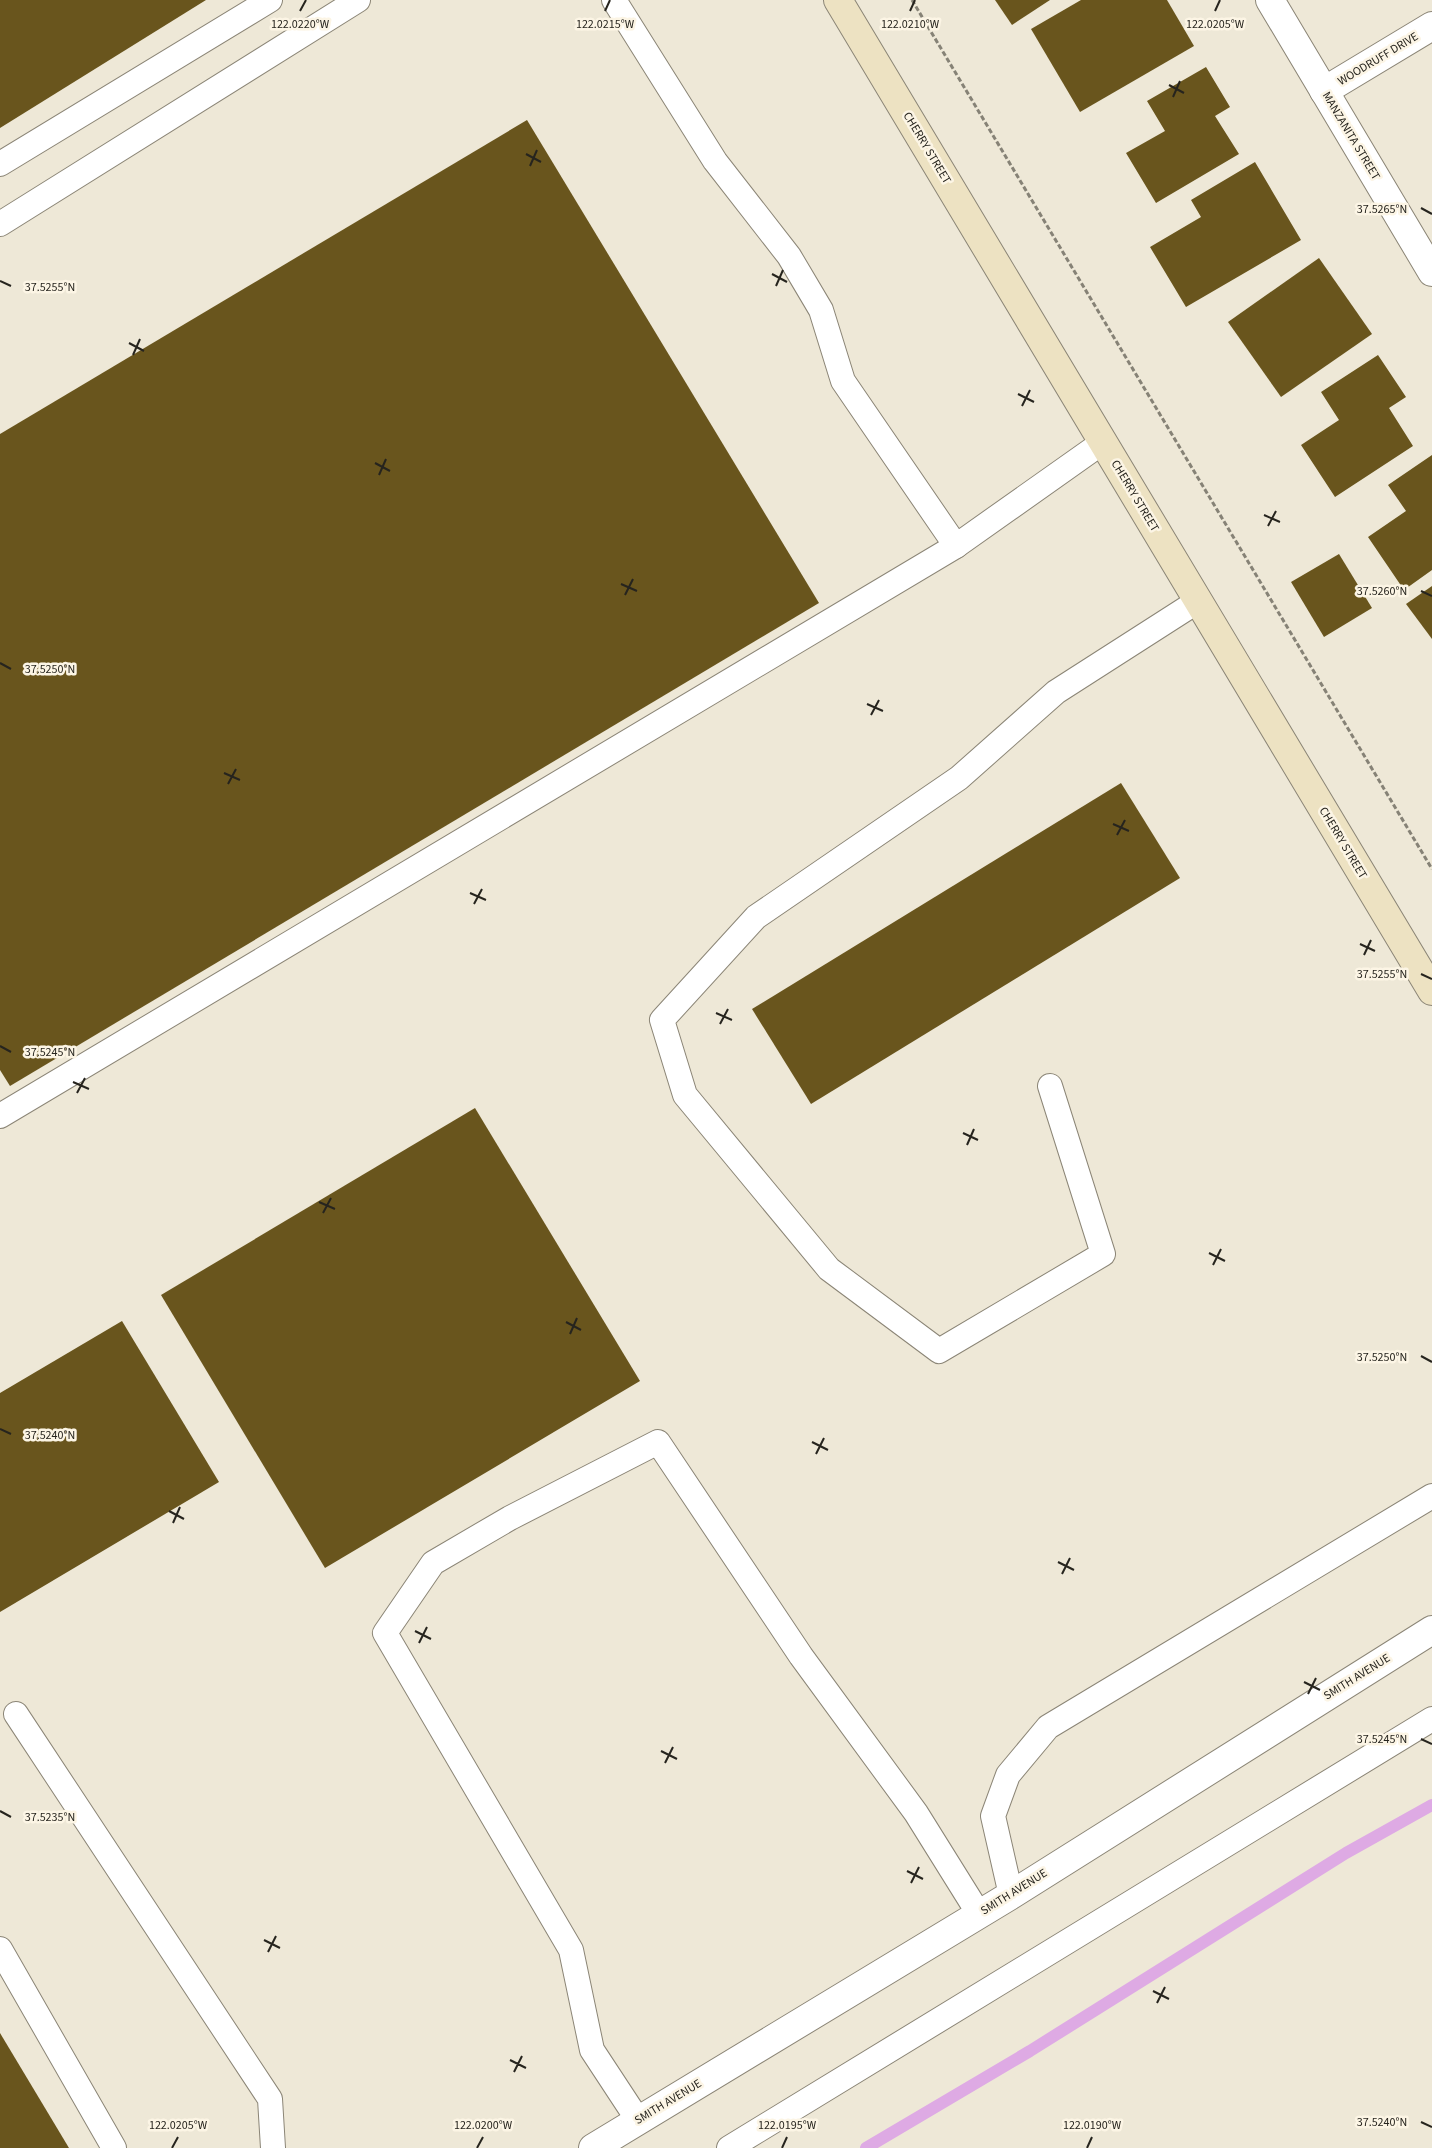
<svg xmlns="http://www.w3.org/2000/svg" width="1432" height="2148" viewBox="0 0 1432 2148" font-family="'Source Sans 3',sans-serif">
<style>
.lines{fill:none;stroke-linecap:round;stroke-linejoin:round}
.stream{stroke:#deaae4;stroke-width:12}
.building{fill:#69551d}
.lane-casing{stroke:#8b8576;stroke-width:26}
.street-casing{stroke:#8b8576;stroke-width:30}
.secondary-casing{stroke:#8b8576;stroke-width:30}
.path{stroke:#868276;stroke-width:3;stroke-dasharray:5 2.5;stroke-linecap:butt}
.lane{stroke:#fff;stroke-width:24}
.street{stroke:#fff;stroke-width:28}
.secondary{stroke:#ede2c2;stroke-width:28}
.ticks{fill:none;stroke:#26241e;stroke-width:2}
.labels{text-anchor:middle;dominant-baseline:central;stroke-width:5;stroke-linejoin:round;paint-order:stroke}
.street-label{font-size:12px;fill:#26241e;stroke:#fcf5e5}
.ticks-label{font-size:12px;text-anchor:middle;fill:#26241e;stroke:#fcf5e5;stroke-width:5;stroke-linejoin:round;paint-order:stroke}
</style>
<rect width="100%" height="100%" fill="#eee8d7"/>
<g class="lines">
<!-- stream -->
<polyline class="stream" points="866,2148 1030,2051 1346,1853 1432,1805"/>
</g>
<!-- building -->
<g class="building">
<polygon points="0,0 206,0 0,128"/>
<polygon points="995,0 1050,0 1012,25"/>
<polygon points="1081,0 1167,0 1194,46 1080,112 1031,29"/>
<polygon points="1206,67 1230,107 1215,116 1239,154 1156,203 1126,153 1165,131 1147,101"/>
<polygon points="527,120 819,603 10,1086 0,1070 0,434"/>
<polygon points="1255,162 1301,240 1186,307 1150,247 1201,217 1191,200"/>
<polygon points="1319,258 1372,334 1281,397 1228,322"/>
<polygon points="1378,355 1406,397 1389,408 1413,446 1335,497 1301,445 1339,420 1321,392"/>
<polygon points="1432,455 1432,570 1404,590 1368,537 1406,511 1388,485"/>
<polygon points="1339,554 1372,608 1324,637 1291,582"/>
<polygon points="1432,586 1432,639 1406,604"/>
<polygon points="1121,783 1180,878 811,1104 752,1009"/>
<polygon points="475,1108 640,1381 325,1568 161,1295"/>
<polygon points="122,1321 219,1482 0,1612 0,1393"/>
<polygon points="0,2033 69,2148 0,2148"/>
</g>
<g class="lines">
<!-- lane casing -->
<g class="lane-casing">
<g id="lane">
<polyline points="614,0 715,161 789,256 821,310 843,381 956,546 1103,442"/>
<polyline points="0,164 270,0"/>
<polyline points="0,224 358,0"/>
<polyline points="1050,1086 1103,1254 939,1351 829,1269 685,1095 662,1020 756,917 959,778 1056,692 1198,601"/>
<polyline points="0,1116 956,546"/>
<polyline points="16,1714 270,2099 273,2148"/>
<polyline points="1011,1895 993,1816 1008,1775 1048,1727 1432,1496"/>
<polyline points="0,1949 114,2148"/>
<polyline points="638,2120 592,2050 571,1950 385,1633 433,1563 510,1518 658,1442 801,1656 916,1813 979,1914"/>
<polyline points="729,2148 1432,1719"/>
</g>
</g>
<!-- street casing -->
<g class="street-casing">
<g id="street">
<polyline points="1270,0 1432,272"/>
<polyline points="1324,91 1432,26"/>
<polyline points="593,2148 1011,1895 1432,1630"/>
</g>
</g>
<!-- secondary casing -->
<g class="secondary-casing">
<polyline id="secondary" points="838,0 1432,991"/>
</g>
<!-- path -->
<polyline class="path" points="912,0 1432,869"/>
<!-- lane -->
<use href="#lane" class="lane"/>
<!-- street -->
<use href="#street" class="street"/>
<!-- secondary -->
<use href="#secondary" class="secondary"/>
</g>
<!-- ticks -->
<path class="ticks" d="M300,11L306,0M605,11L610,0M910,11L915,0M1215,11L1220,0M1169,85L1184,93M1173,97L1180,81M526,154L541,162M530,166L537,150M1421,208L1432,214M772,274L787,282M0,281L11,286M776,286L783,270M129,343L144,351M133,355L140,339M1018,394L1034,402M1022,406L1030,390M375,463L390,471M379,475L386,459M1264,515L1280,522M1268,526L1276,511M621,584L637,591M1421,591L1432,596M625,595L633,579M0,663L11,669M867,704L883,711M871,715L879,700M224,773L240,780M228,784L236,769M1113,824L1129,831M1117,835L1125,820M470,893L486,900M474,904L482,889M1360,944L1375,951M1364,955L1371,940M1421,974L1432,979M716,1013L732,1020M720,1024L728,1009M0,1046L11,1052M73,1082L89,1089M77,1093L85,1078M963,1133L978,1140M967,1145L974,1129M319,1202L335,1209M323,1213L331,1198M1209,1253L1225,1261M1213,1265L1221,1249M566,1322L581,1330M570,1334L577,1318M1421,1356L1432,1362M0,1429L11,1434M812,1442L828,1450M816,1454L824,1438M169,1511L184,1519M173,1523L180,1507M1058,1562L1074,1570M1062,1574L1070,1558M415,1631L431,1639M419,1643L427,1627M1304,1682L1320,1690M1308,1694L1316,1678M1421,1739L1432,1744M661,1751L677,1759M665,1763L673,1747M0,1811L11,1817M907,1871L923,1879M911,1883L919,1867M264,1940L280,1948M268,1952L276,1936M1153,1991L1169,1999M1157,2003L1165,1987M510,2060L526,2068M514,2072L522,2056M1421,2122L1432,2127M172,2148L178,2137M477,2148L483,2137M782,2148L787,2137M1087,2148L1092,2137"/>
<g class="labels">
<!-- street labels -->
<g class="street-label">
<text transform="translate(1378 59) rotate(-31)">WOODRUFF DRIVE</text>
<text transform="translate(1351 136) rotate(59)">MANZANITA STREET</text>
<text transform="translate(927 148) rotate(59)">CHERRY STREET</text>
<text transform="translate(1135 496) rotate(59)">CHERRY STREET</text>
<text transform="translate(1343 843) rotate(59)">CHERRY STREET</text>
<text transform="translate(1357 1677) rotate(-32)">SMITH AVENUE</text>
<text transform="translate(1014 1892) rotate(-32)">SMITH AVENUE</text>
<text transform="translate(668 2102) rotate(-31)">SMITH AVENUE</text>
</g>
</g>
<g class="ticks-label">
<text x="300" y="28">122.0220°W</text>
<text x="605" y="28">122.0215°W</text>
<text x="910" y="28">122.0210°W</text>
<text x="1215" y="28">122.0205°W</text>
<text x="1382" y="213">37.5265°N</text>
<text x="50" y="291">37.5255°N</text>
<text x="1382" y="595">37.5260°N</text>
<text x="50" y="673">37.5250°N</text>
<text x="1382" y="978">37.5255°N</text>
<text x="50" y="1056">37.5245°N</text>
<text x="1382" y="1361">37.5250°N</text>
<text x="50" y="1439">37.5240°N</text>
<text x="1382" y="1743">37.5245°N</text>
<text x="50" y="1821">37.5235°N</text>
<text x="1382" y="2126">37.5240°N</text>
<text x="178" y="2129">122.0205°W</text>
<text x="483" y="2129">122.0200°W</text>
<text x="787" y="2129">122.0195°W</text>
<text x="1092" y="2129">122.0190°W</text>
</g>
</svg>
